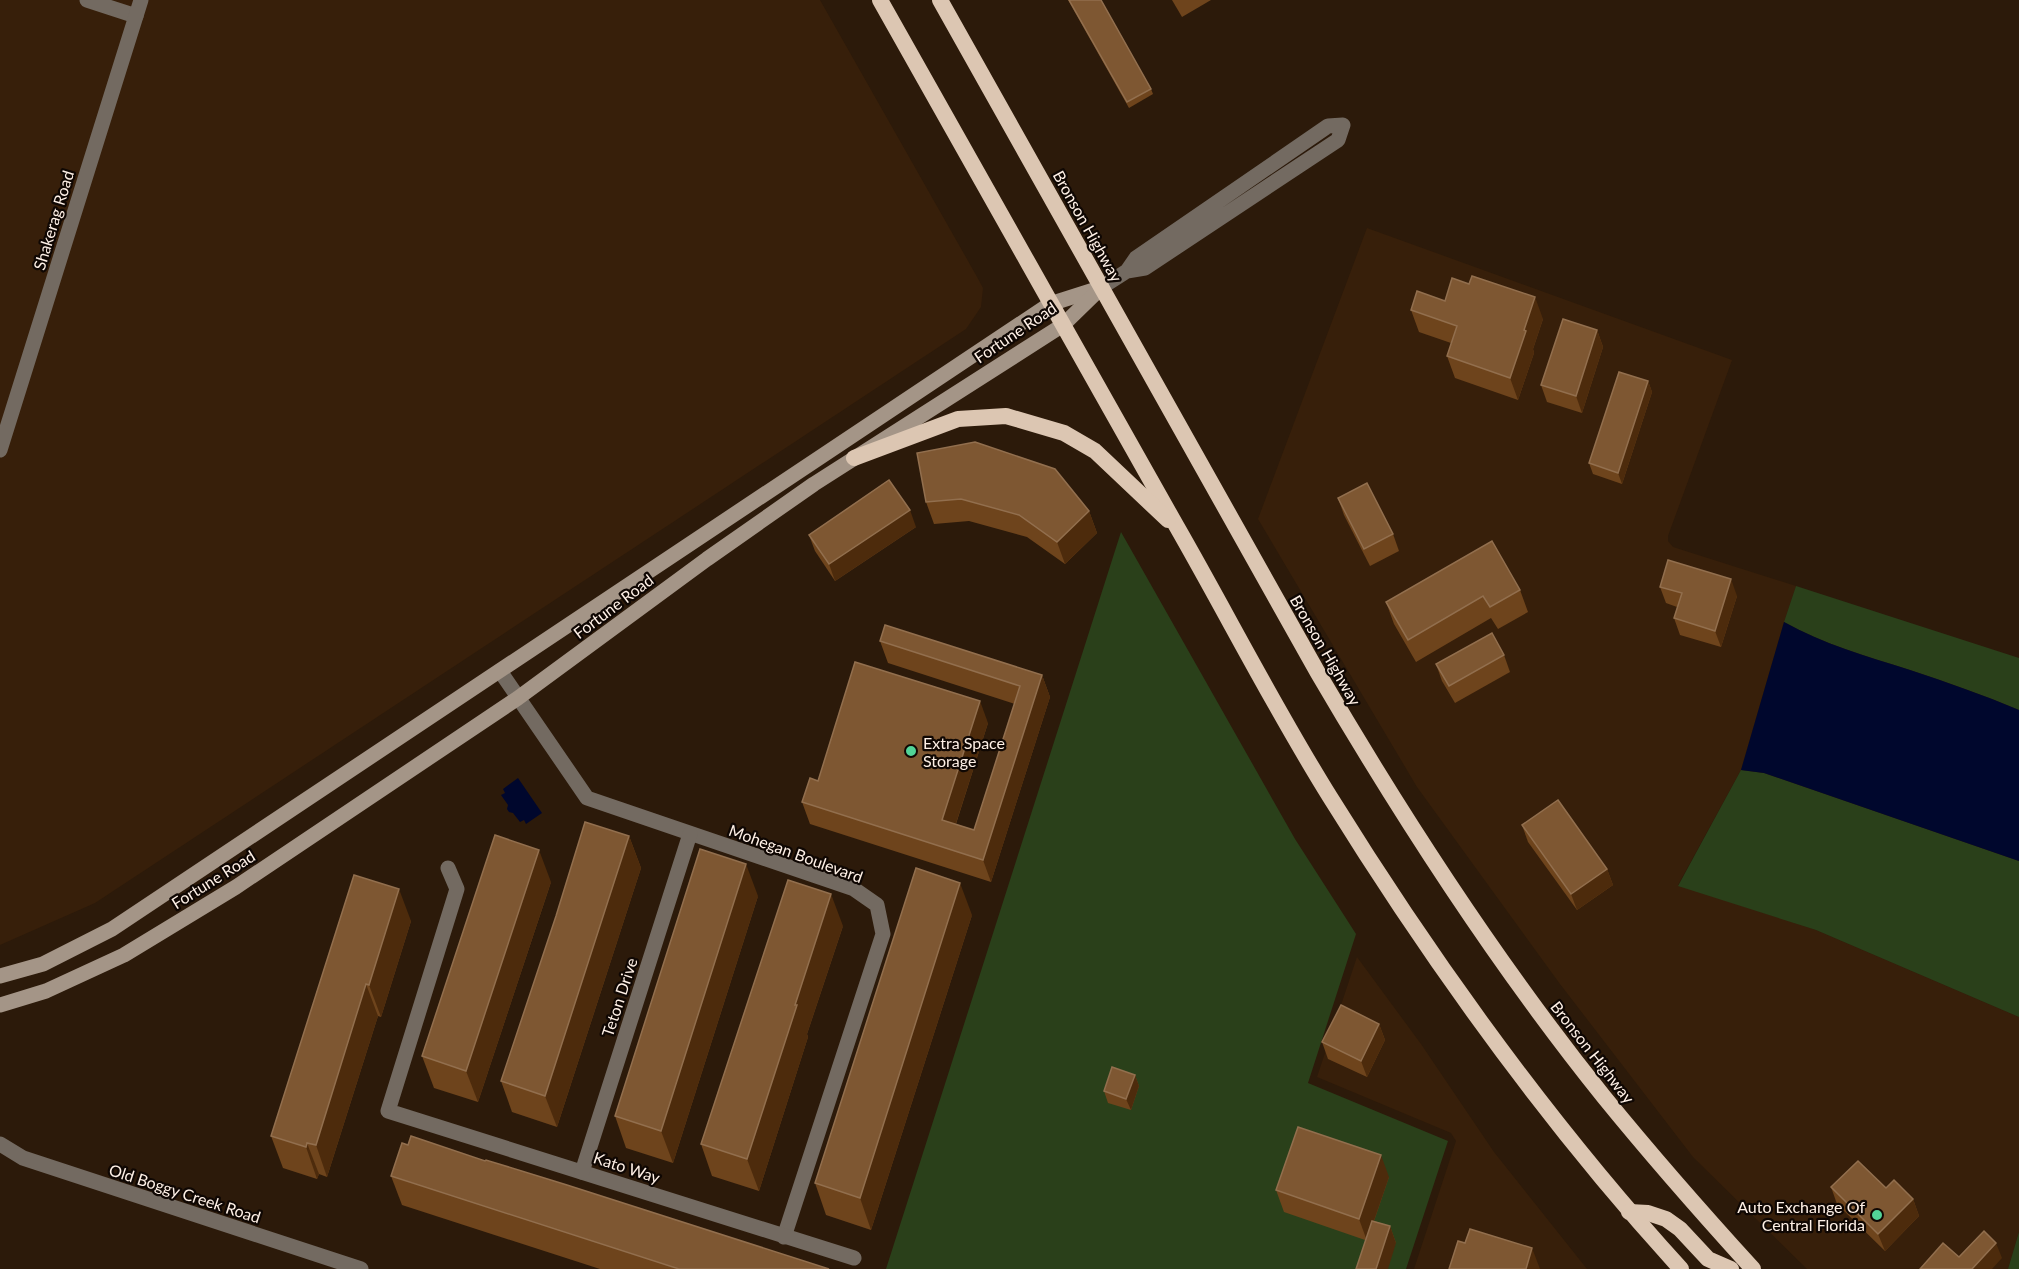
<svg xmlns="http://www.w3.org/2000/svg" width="2019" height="1269" viewBox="0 0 2019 1269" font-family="Lato,sans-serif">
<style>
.built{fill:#371f0a}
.green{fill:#2a401a}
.water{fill:#00072d}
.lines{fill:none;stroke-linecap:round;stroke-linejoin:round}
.minor{stroke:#736a61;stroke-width:15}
.tertiary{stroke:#736a61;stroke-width:15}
.secondary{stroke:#a49587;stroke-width:15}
.trunk{stroke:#dcc6b2;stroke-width:16}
.wall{fill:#6e441c}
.shaded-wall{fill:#4d2b0c}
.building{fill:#7e5732;stroke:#926f4e;stroke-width:1.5}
.poi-dot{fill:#52d397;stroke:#0f0703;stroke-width:2}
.labels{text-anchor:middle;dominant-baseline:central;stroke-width:4.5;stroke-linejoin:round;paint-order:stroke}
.street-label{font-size:16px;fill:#fff1e7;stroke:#0f0703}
.poi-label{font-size:16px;fill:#fff1e7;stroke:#0f0703;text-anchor:start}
</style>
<rect width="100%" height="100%" fill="#2c1a0a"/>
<!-- built -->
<g class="built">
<polygon points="0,0 820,0 976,275 983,288 981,307 966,329 95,903 0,945"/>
<polygon points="1367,228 1732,360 1668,536 1668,541 1673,547 1796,586 1784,622 1741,770 1678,885 1816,930 2019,1017 2019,1232 2008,1269 1807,1269 1693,1157 1560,984 1417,787 1258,519"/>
<polygon points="1357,957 1421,1044 1494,1152 1587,1269 1414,1269 1456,1141 1451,1133 1317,1077"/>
</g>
<!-- green -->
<g class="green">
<polygon points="1121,532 1295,839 1356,934 1308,1083 1448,1141 1406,1269 886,1269"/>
<path d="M1796,586L2019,658V710C1983,695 1947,682 1910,670C1866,656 1823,644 1784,622Z"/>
<polygon points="1741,770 1764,773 2019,861 2019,1017 1816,930 1678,886"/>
<polygon points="2019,1232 2019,1269 2008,1269"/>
</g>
<!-- water -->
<g class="water">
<path d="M1784,622C1823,644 1866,656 1910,670C1947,682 1983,695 2019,710V861L1764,773L1741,770Z"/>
<polygon points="518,778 542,813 526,824 524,820 520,822 513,813 509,812 507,809 508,805 501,795 505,793 503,789"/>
</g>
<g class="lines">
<!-- minor -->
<g class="minor">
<polyline points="87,0 136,16"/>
<polyline points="1102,287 1127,271 1145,268 1338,140 1343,125 1328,126 1136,258 1127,271"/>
<polyline points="0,450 141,0"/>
<polyline points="500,671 587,798 854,889 877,905 883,934 784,1237"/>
<polyline points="448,868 457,889 388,1111 854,1258"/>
<polyline points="582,1172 690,834"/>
</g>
<!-- tertiary -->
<polyline class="tertiary" points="0,1144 23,1158 361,1269"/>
<!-- secondary -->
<g class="secondary">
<polyline points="0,976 43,964 112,929 1050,304 1097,289"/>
<polyline points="0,1005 46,991 124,955 236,887 518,698 707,559 814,484 1063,325 1102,287"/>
</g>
<!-- trunk -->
<g class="trunk">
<path d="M880,0C979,176 1078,351 1177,527C1228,616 1275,709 1330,797C1433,963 1549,1124 1681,1269"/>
<path d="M940,0L1318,673C1404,820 1497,964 1604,1097C1652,1156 1702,1213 1753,1269"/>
<polyline points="854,458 958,419 1006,416 1064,433 1095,451 1168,520"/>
<polyline points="1629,1212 1648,1213 1666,1219 1680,1229 1708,1259 1731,1269"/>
</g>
</g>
<!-- wall -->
<g class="wall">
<polygon points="1068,0 1101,0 1151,89 1153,94 1129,108"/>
<polygon points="1172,0 1211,0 1182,17"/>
<polygon points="1445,301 1543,319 1533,349 1534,353 1518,400 1455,378 1447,356 1451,343 1419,332 1411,310"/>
<polygon points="1597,330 1603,347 1582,413 1547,402 1541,385"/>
<polygon points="1648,381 1652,392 1622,484 1593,474 1589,463"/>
<polygon points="917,453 1089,511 1097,533 1065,564 1027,537 969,521 934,524 926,502"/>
<polygon points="1338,498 1393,534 1399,551 1370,566 1344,515"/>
<polygon points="916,527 835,581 815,551 809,535"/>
<polygon points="1660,587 1737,596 1721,647 1680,635 1674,618 1677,607 1666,603"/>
<polygon points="1520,590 1528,612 1498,629 1491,618 1416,662 1394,624 1386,602"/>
<polygon points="880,641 1042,675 1050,697 991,882 810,824 802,802 818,781 988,723 956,824 974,830 1015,704 888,663"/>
<polygon points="1504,655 1510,672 1455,703 1442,681 1436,664"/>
<polygon points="1522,825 1607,869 1613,885 1577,910 1528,842"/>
<polygon points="629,836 641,868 557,1127 512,1112 501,1081"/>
<polygon points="354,875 411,921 381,1017 378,1016 327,1177 319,1174 317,1179 283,1168 271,1136"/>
<polygon points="551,882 478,1102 434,1088 422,1056"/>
<polygon points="758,896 673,1163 626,1148 615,1116"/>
<polygon points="972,915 871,1230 826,1215 815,1183"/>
<polygon points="843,926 807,1034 808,1037 759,1191 712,1176 701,1144"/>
<polygon points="1379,1024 1385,1040 1367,1077 1328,1059 1322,1042"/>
<polygon points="1135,1075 1139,1086 1131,1110 1108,1103 1104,1091"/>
<polygon points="408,1145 485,1161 829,1269 600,1269 402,1205 391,1176"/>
<polygon points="1389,1177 1374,1221 1390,1226 1396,1243 1365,1240 1284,1212 1276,1190"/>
<polygon points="1831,1187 1886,1188 1913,1199 1919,1216 1885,1251 1837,1204"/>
</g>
<!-- shaded-wall -->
<g class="shaded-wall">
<polygon points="1535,297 1543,319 1533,349 1534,353 1518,400 1510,378 1524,330"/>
<polygon points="1597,330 1603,347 1582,413 1576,396"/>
<polygon points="1648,381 1652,392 1622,484 1618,473"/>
<polygon points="910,510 916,527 835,581 829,564"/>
<polygon points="1089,511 1097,533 1065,564 1057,542"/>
<polygon points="1731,579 1737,596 1721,647 1715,631"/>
<polygon points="1042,675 1050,697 991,882 983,860"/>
<polygon points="980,701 988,723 950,842 942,820"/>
<polygon points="629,836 641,868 557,1127 545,1096"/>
<polygon points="539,850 551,882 478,1102 466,1071"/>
<polygon points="746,864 758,896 673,1163 661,1131"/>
<polygon points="1607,869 1613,885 1577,910 1571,894"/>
<polygon points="960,883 972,915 871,1230 860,1198"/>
<polygon points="399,889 411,921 381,1017 369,985"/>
<polygon points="831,894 843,926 807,1034 808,1037 759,1191 747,1159 795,1005"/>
<polygon points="366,984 378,1016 327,1177 316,1145"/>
<polygon points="1379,1024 1385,1040 1367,1077 1361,1061"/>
<polygon points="1135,1075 1139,1086 1131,1110 1126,1099"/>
<polygon points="307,1143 319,1174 317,1179 306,1147"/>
<polygon points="1381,1155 1389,1177 1367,1241 1359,1219"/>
<polygon points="1913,1199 1919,1216 1885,1251 1878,1234"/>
<polygon points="1390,1226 1396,1243 1388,1269 1376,1269"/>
<polygon points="1996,1243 2002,1258 1992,1269 1972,1269"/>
<polygon points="1532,1248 1540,1269 1526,1269"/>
</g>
<!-- building -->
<g class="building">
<polygon points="1069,0 1101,0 1151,89 1127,102"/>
<polygon points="1472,276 1535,297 1524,330 1526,331 1510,378 1447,356 1457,326 1411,310 1417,291 1445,301 1452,278 1469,284"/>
<polygon points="1563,319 1597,330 1576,396 1541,385"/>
<polygon points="1619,372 1648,381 1618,473 1589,463"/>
<polygon points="975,442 1055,469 1089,511 1057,542 1019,515 961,499 926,502 917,453"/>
<polygon points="889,480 910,510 829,564 809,535"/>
<polygon points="1367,483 1393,534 1364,549 1338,498"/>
<polygon points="1492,541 1520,590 1490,607 1483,596 1408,640 1386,602"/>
<polygon points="1668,560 1731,579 1715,631 1674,618 1682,593 1660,587"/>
<polygon points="885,625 1042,675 983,860 802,802 810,778 818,781 855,662 980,701 942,820 974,830 1020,686 880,641"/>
<polygon points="1492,633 1504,655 1449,686 1436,664"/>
<polygon points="1558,800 1607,869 1571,894 1522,825"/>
<polygon points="585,822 629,836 545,1096 501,1081 556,916"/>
<polygon points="495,835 539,850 466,1071 422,1056"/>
<polygon points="700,849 746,864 661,1131 615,1116"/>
<polygon points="916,868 960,883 860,1198 815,1183"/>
<polygon points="354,875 399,889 369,985 366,984 316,1145 307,1143 306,1147 271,1136"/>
<polygon points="788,880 831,894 795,1005 797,1005 747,1159 701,1144"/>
<polygon points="1341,1005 1379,1024 1361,1061 1322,1042"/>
<polygon points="1112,1067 1135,1075 1126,1099 1104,1091"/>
<polygon points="1298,1127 1381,1155 1359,1219 1276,1190"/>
<polygon points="411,1136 485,1161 486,1160 567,1185 829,1269 679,1269 391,1176 402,1143 408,1145"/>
<polygon points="1858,1161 1886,1188 1894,1180 1913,1199 1878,1234 1831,1187"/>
<polygon points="1372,1221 1390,1226 1376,1269 1356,1269"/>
<polygon points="1470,1229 1532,1248 1526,1269 1449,1269 1458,1241 1465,1243"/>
<polygon points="1984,1231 1996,1243 1972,1269 1920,1269 1943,1243 1959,1257"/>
</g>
<!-- markers -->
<g class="poi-dot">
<circle cx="911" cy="751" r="6"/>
<circle cx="1877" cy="1215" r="6"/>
</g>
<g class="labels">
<!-- street labels -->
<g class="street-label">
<text transform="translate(53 220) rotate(-73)">Shakerag Road</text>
<text transform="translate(1088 226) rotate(61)">Bronson Highway</text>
<text transform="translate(1015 332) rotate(-34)">Fortune Road</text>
<text transform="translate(613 606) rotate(-37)">Fortune Road</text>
<text transform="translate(1326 650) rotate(60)">Bronson Highway</text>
<text transform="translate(796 853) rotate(20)">Mohegan Boulevard</text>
<text transform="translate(213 879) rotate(-32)">Fortune Road</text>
<text transform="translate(619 997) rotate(-72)">Teton Drive</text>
<text transform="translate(1593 1052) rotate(52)">Bronson Highway</text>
<text transform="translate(627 1167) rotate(18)">Kato Way</text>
<text transform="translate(185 1193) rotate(18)">Old Boggy Creek Road</text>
</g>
<!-- poi labels -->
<g class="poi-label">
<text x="923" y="742">Extra Space<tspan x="923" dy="18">Storage</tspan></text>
<text x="1865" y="1206" text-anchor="end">Auto Exchange Of<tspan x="1865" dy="18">Central Florida</tspan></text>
</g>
</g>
</svg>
